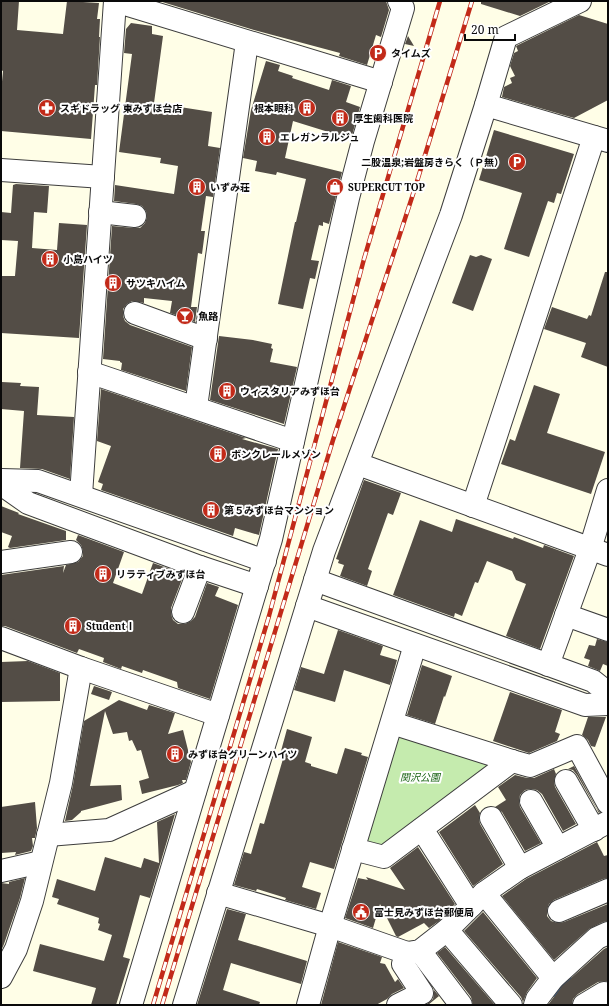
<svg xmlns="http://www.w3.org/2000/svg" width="609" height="1006" viewBox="0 0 609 1006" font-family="'Noto Serif','Noto Sans JP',serif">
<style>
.green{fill:#c5ebae}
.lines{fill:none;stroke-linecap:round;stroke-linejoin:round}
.stream{stroke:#2978d7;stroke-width:5}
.building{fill:#534d46}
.minor-casing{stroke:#3d3d3d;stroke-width:24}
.minor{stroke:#fff;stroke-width:22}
.rail-casing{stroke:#c22a19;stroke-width:4.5}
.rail{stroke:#fff;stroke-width:3;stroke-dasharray:9;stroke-linecap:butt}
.labels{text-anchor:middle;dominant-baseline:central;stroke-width:4;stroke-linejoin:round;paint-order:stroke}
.poi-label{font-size:10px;font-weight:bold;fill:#0a0a0a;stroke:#fff;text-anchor:start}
.park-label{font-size:10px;font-style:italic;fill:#1c6517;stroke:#fff}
</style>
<rect width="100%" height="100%" fill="#fffee7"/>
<!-- green -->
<polygon class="green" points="396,732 500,763 384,850 361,845"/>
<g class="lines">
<!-- stream -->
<polyline class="stream" points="554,994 569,978"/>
</g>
<!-- building -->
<g class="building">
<polygon points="1,1 19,1 17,30 63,34 67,1 99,3 97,19 100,19 99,37 100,37 97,85 95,85 91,139 1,131 1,92 3,71 1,70"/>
<polygon points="159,1 386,1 389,10 381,37 376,35 367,65 339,56 340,53 254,30"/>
<polygon points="481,1 551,1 520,16 481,4"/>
<polygon points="579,15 608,24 608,100 574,118 502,97 504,87 512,83 510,78 515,76 510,66 514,53 518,51 516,46"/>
<polygon points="131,23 152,26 152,34 163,36 154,103 212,112 208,146 220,148 213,197 206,196 201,231 205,231 202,254 198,253 191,307 197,307 195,322 170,313 172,301 144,298 144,303 132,301 127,304 123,309 123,316 125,321 130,325 192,347 186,391 121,370 122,363 120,362 120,361 103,359 112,226 134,228 140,228 145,223 147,217 146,211 142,206 136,204 114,201 115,185 174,194 178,166 160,163 161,158 119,152 132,54 124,53 126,29"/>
<polygon points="408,36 414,46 405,44"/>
<polygon points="266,61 280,65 278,71 293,76 292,78 329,90 332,80 351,86 346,102 360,107 351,139 293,121 285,158 342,172 329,224 323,222 323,226 319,225 311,260 319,261 315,279 310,278 303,309 278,304 295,222 296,222 306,179 277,172 276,175 255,171 257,161 243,158 251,110"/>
<polygon points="494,130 574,154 561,194 557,193 554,203 548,201 529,257 504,249 522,193 479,180"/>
<polygon points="16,184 49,186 47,213 34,212 32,248 57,250 59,223 87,225 79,338 1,333 2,276 15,276 18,241 1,240 1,212 11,213 13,185"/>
<polygon points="470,255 476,257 481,255 492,259 473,311 452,303"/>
<polygon points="605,272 608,272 608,367 581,357 586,343 544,329 552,307 587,319 589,315 591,316"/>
<polygon points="219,336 253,340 272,344 271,348 273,349 270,362 297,367 284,424 210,400"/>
<polygon points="2,382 21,383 20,386 39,387 37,415 74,417 70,479 42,469 20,468 24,411 1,409"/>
<polygon points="534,385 560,394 547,433 605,452 591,494 501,464 510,439 515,441"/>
<polygon points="101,389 246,438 242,439 278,449 259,535 235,528 233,536 101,490 103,484 98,482 111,446 97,441"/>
<polygon points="364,480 401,493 393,515 388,513 368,569 372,571 367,586 340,576 344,565 338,563 339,560 336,559"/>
<polygon points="1,506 19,513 18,514 66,531 66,540 10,548 8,547 12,536 1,532"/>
<polygon points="456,519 513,539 514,537 543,548 544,545 574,556 540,649 506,636 526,584 516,580 512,571 487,561 478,583 475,582 462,616 455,613 454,617 393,595 420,520 452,532"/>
<polygon points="78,535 124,552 113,583 142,594 153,563 184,574 171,608 171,614 173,620 178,624 185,624 191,621 195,617 207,583 219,587 215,596 238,605 210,699 178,688 177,682 143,670 142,673 122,666 121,669 103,662 104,658 79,649 77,653 5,626 1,626 1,575 64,566 63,573 66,565 78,562 83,556 83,551 81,545 76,540"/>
<polygon points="338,630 383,646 380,655 397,660 390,685 344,670 335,702 294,690 301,667 324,674"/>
<polygon points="597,639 608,642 608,666 603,664 600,671 588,666 590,660 584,658 589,645 595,646"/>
<polygon points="28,661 60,673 60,701 1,702 1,662"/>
<polygon points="422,665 452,676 445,697 444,696 435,724 407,715"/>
<polygon points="94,686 112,692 109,700 91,694"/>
<polygon points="510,692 562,710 555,732 560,734 557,741 529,753 493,741"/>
<polygon points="119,700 147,710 149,705 175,713 168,734 183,730 191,762 186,780 182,780 183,783 178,785 142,794 139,781 149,778 141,750 137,751 132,740 129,741 127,732 113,734 105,711 90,786 121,785 122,800 81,811 81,812 72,820 65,821 73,785 84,721"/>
<polygon points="588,717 606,717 595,747 591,746 588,740 582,735"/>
<polygon points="287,729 312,737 305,762 311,764 311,766 337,774 345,748 362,753 361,755 368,757 334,869 310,862 302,887 321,893 316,909 285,900 286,898 257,889 256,891 234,885 244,852 251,854 260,823 264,824 285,752 281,751"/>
<polygon points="574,766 597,809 600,812 599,813 577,775 573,770 568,769"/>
<polygon points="554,769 556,774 554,781 555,787 576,824 563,831 542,794 537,790 531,789 525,790 520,795 519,801 520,807 541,843 525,851 502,812 495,807 506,800 498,787 515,775 527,778 534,778"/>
<polygon points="35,802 37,828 35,838 32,838 33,846 31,851 15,855 16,852 1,853 1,807"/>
<polygon points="475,805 480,813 479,818 480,824 503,864 473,886 439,832"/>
<polygon points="175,814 150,898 140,895 123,957 130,959 116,1005 91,1005 96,988 33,971 40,944 104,961 112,935 98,930 100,924 98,923 99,918 57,904 59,899 52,897 57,879 95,891 105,857 141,868 144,858 159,863 157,822"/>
<polygon points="597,842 604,856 608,855 608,878 603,879 554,900 549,904 547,910 547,916 551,921 558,923 564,922 608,904 608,921 603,922 589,929 554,960 502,896 526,879"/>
<polygon points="418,847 455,904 439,921 429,928 424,923 398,937 396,936 380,904 373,928 345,918 358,878 368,880 366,877 405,890 390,868"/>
<polygon points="25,878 20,898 4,944 1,951 1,883 9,884 9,882"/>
<polygon points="227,909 246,914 238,940 307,961 301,984 231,963 223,990 260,1002 259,1005 197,1005"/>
<polygon points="483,912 537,978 527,992 523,1002 521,997 464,931"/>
<polygon points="338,942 382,957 380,963 385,964 395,982 398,979 404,988 392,994 387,999 376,1005 321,1005"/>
<polygon points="445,947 495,1005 473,1005 471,997 437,953"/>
<polygon points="608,947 608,981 598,982 578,994 573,999 572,1005 548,1005 562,986 604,949"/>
<polygon points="434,990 439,996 428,1005 426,1005 433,999 434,993"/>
</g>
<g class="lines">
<!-- minor casing -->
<g class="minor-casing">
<g id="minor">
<polyline points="115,1 381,82"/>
<polyline points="486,105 608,141"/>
<polyline points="1,170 103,177"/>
<polyline points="100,212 135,216"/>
<polyline points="135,313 206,339"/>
<polyline points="89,372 293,441"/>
<polyline points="196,407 247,42"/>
<polyline points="358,464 608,555"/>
<polyline points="1,480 38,481 265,561"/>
<polyline points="1,484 28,503 200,567 257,586"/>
<polyline points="81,495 115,1"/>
<polyline points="473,506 594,137"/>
<polyline points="1,562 71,552"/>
<polyline points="315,580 593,681 608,693"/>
<polyline points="307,606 585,705 608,704"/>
<polyline points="183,612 200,567"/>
<polyline points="566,615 608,630"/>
<polyline points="1,638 81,668 218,715"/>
<polyline points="548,665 590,549 608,490"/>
<polyline points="392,723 512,761 530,766 577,746 608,803"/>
<polyline points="566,781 594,830"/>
<polyline points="531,801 558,848"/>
<polyline points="491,818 520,868"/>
<polyline points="422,829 471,906"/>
<polyline points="48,835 109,830 195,791"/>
<polyline points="353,849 384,857 512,761"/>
<polyline points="1,871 41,862"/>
<polyline points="218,893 330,926 407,953 420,951 447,930 484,893 520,868 608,822"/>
<polyline points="484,893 553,978"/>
<polyline points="559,911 608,890"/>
<polyline points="447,930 511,1005"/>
<polyline points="420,951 461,1005"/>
<polyline points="1,977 16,949 32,901 61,783 81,668"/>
<polyline points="131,1005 271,539 348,198 363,141 403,8 399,1"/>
<polyline points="184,1005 324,551 451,215 486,105 506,37 580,1"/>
<polyline points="308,1005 330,926 415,645"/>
<polyline points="398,1005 422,993 403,964 407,953"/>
<polyline points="535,1005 537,999 553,978 597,938 608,933"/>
<polyline points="584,1005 604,993"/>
</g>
</g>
<!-- minor -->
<use href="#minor" class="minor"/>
<!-- rail casing -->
<g class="rail-casing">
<g id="rail">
<polyline points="153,1005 269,616 364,259 440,1"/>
<polyline points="162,1005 333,440 415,188 472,1"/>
</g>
</g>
<!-- rail -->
<use href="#rail" class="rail"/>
</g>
<!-- icons -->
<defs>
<g id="parking-disc" transform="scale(0.9)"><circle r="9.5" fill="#c22a19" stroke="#fff"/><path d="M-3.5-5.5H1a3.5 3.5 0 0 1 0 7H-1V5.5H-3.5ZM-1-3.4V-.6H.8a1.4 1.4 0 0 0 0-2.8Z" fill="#fff"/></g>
<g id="pharmacy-disc" transform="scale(0.9)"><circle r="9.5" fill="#c22a19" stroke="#fff"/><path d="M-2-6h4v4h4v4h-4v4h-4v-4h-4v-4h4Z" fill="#fff"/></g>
<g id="building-disc" transform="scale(0.9)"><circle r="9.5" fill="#c22a19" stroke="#fff"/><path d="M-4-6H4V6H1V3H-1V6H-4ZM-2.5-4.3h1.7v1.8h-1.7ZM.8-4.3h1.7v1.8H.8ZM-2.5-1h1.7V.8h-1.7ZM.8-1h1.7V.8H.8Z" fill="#fff"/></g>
<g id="shop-disc" transform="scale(0.9)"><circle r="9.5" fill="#c22a19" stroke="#fff"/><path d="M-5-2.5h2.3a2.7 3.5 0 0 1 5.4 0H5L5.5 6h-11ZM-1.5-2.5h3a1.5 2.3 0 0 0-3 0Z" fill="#fff"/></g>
<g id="bar-disc" transform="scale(0.9)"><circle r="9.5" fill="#c22a19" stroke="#fff"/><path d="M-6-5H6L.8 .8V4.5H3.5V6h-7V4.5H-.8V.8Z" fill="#fff"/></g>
<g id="civic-disc" transform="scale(0.9)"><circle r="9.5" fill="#c22a19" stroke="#fff"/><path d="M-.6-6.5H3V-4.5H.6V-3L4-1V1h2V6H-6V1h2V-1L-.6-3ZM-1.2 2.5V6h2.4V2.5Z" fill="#fff"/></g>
</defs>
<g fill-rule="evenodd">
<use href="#parking-disc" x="378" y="53"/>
<use href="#pharmacy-disc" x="47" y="108"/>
<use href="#building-disc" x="307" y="108"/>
<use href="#building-disc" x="340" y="118"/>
<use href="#building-disc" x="267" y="137"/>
<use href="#parking-disc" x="517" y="162"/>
<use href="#building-disc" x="197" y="187"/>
<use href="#shop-disc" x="335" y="187"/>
<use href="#building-disc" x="50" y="259"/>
<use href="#building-disc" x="113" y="283"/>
<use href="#bar-disc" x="185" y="316"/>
<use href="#building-disc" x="227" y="391"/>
<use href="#building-disc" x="218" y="454"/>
<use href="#building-disc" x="211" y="510"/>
<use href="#building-disc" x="103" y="574"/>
<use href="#building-disc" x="73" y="626"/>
<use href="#building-disc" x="175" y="754"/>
<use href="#civic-disc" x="361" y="912"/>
</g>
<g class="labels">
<!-- poi labels -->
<g class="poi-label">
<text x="391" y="53">タイムズ</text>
<text x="60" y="108">スギドラッグ 東みずほ台店</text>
<text x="294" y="108" text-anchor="end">根本眼科</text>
<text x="353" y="118">厚生歯科医院</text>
<text x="280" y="137">エレガンラルジュ</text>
<text x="504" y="162" text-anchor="end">二股温泉;岩盤房きらく（Ｐ無）</text>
<text x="210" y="187">いずみ荘</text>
<text x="348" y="187">SUPERCUT TOP</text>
<text x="63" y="259">小島ハイツ</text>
<text x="126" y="283">サツキハイム</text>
<text x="198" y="316">魚路</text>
<text x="240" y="391">ウィスタリアみずほ台</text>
<text x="231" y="454">ボンクレールメゾン</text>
<text x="224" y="510">第５みずほ台マンション</text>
<text x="116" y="574">リラティブみずほ台</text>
<text x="86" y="626">StudentⅠ</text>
<text x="188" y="754">みずほ台グリーンハイツ</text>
<text x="374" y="912">富士見みずほ台郵便局</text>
</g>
<!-- park labels -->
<g class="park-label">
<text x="420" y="777">関沢公園</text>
</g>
</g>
<!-- border -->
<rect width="609" height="1006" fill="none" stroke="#0a0a0a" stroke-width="4"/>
<!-- scale -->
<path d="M465 34v6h50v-6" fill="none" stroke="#0a0a0a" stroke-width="2"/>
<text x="471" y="34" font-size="12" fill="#0a0a0a" stroke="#ffffff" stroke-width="3" paint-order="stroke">20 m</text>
</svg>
